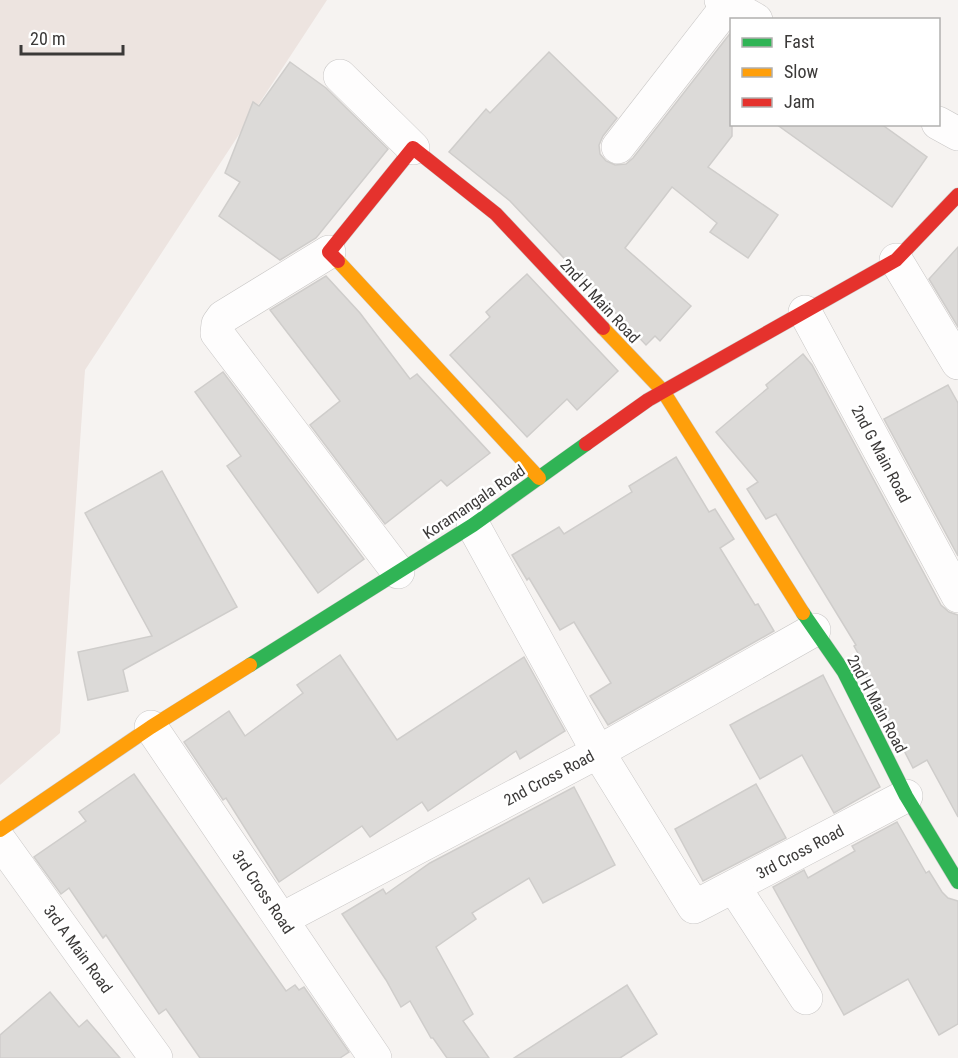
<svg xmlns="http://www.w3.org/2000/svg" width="958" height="1058" viewBox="0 0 958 1058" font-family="'Roboto Condensed',sans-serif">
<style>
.built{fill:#ede4e0}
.building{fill:#dcdad8;stroke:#cfcdcb;stroke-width:1.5}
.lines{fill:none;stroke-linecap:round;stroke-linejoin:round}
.street-casing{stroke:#c9c7c6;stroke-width:34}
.fast-casing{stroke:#c9c7c6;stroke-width:15}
.slow-casing{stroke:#c9c7c6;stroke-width:15}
.jam-casing{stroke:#c9c7c6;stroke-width:15}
.street{stroke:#fefdfd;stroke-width:33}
.fast{stroke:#30b455;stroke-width:14}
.slow{stroke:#ff9f0a;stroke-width:14}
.jam{stroke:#e5322d;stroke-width:14}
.labels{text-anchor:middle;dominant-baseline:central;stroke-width:5;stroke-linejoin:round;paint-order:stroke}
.street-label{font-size:16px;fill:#3b3938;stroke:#fff}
</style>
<rect width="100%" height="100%" fill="#f6f3f1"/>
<!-- built -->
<polygon class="built" points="0,0 327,0 85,370 60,733 0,785"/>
<!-- building -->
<g class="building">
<polygon points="732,31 732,136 708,167 778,215 748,258 710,232 717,223 672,187 625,248 691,306 660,341 655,336 646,345 510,201 449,152 486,109 490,113 549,52 617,118 603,136 599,145 600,154 606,161 615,165 626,164 633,158"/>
<polygon points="290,62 326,88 388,149 316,238 280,260 219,216 240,182 225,173 253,102 259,106"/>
<polygon points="776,124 881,124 927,157 892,207"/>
<polygon points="958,247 958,327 929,279"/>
<polygon points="527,274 618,371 577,410 567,399 527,437 450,355 490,317 486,312"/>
<polygon points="326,276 360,313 410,379 417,374 490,453 447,486 441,480 385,524 310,425 340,401 270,310"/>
<polygon points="803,354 812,365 941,605 949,612 958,615 958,817 927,760 913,768 856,657 859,655 854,646 856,645 776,514 766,519 747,489 758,482 716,432 768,388 766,385"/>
<polygon points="223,372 364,559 318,593 227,466 241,456 195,392"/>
<polygon points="948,385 958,403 958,556 884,419"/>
<polygon points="676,457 709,512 715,509 734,539 720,548 755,605 758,604 774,631 608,725 590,696 611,683 574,622 560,630 529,578 527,580 512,555 559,527 564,534 632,492 629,486"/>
<polygon points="162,471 237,607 123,670 128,691 88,700 78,652 152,636 85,513"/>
<polygon points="340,655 397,740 524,657 565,731 520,759 516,751 428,811 422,802 370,837 362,826 279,882 226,798 223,800 184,742 229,711 245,736 303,693 297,685"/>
<polygon points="823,675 880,787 834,813 802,755 760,779 730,725"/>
<polygon points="134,774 286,991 295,985 299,990 304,987 349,1052 340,1058 200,1058 166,1009 159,1014 106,935 103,938 69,888 61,894 34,857 86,821 79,812"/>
<polygon points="756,784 786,838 703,881 675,829"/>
<polygon points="574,787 615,865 543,903 529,878 472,913 476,919 436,947 473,1014 463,1021 489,1058 447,1058 433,1038 431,1038 410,1001 401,1007 386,980 342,914 383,889 386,894 430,863"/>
<polygon points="897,822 926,873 929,871 942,892 948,898 958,901 958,1024 939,1035 908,979 844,1015 773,887 804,870 808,878 855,851 852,846"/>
<polygon points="627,985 657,1034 620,1058 514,1058"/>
<polygon points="50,992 79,1027 87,1020 120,1058 0,1058 0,1035"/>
</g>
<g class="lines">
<!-- street casing -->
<g class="street-casing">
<g id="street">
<polyline points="721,0 756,20"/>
<polyline points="340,76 413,148"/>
<polyline points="938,123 958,134"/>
<polyline points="618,147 729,4"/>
<polyline points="329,252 223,317 218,324 217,333 398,572"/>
<polyline points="896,260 958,363"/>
<polyline points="805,312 958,596"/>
<polyline points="473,525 598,752 694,907 906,796"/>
<polyline points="151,727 375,1058"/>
<polyline points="0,841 156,1058"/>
<polyline points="734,887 806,998"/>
<polyline points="282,919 598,752 814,630"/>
</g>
</g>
<!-- fast casing -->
<g class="fast-casing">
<g id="fast">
<polyline points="803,613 844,672 906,796 958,882"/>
<polyline points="250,665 473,525 586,444"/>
</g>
</g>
<!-- slow casing -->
<g class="slow-casing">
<g id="slow">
<polyline points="338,261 539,478"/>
<polyline points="603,328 663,391 803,613"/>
<polyline points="0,830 151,727 250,665"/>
</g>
</g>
<!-- jam casing -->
<g class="jam-casing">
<g id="jam">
<polyline points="338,261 329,252 413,148 496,214 603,328"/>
<polyline points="586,444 648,400 896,260 958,195"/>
</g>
</g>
<!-- street -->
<use href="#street" class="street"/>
<!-- fast -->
<use href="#fast" class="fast"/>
<!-- slow -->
<use href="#slow" class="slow"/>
<!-- jam -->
<use href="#jam" class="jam"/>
</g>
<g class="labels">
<!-- street labels -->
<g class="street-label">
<text transform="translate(600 301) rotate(47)">2nd H Main Road</text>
<text transform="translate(881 454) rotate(62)">2nd G Main Road</text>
<text transform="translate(474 502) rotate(-34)">Koramangala Road</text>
<text transform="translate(877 704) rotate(62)">2nd H Main Road</text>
<text transform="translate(549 778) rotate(-28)">2nd Cross Road</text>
<text transform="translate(800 852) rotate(-28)">3rd Cross Road</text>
<text transform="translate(263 892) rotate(56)">3rd Cross Road</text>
<text transform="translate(78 949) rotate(54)">3rd A Main Road</text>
</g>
</g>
<!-- legend -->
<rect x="730" y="18" width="210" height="108" fill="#ffffff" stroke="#b1b0af" stroke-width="1.5"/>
<rect x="742" y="38" width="30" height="9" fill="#30b455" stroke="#b1b0af" stroke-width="1.5"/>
<text x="784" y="48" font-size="18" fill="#3b3938">Fast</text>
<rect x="742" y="68" width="30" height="9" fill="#ff9f0a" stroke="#b1b0af" stroke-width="1.5"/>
<text x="784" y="78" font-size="18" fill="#3b3938">Slow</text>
<rect x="742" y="98" width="30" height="9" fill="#e5322d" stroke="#b1b0af" stroke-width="1.5"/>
<text x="784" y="108" font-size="18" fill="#3b3938">Jam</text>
<!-- scale -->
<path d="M21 45v9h102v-9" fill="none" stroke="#3b3938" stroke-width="3"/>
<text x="30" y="45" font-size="18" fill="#3b3938" stroke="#ffffff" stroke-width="4.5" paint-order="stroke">20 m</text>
</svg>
